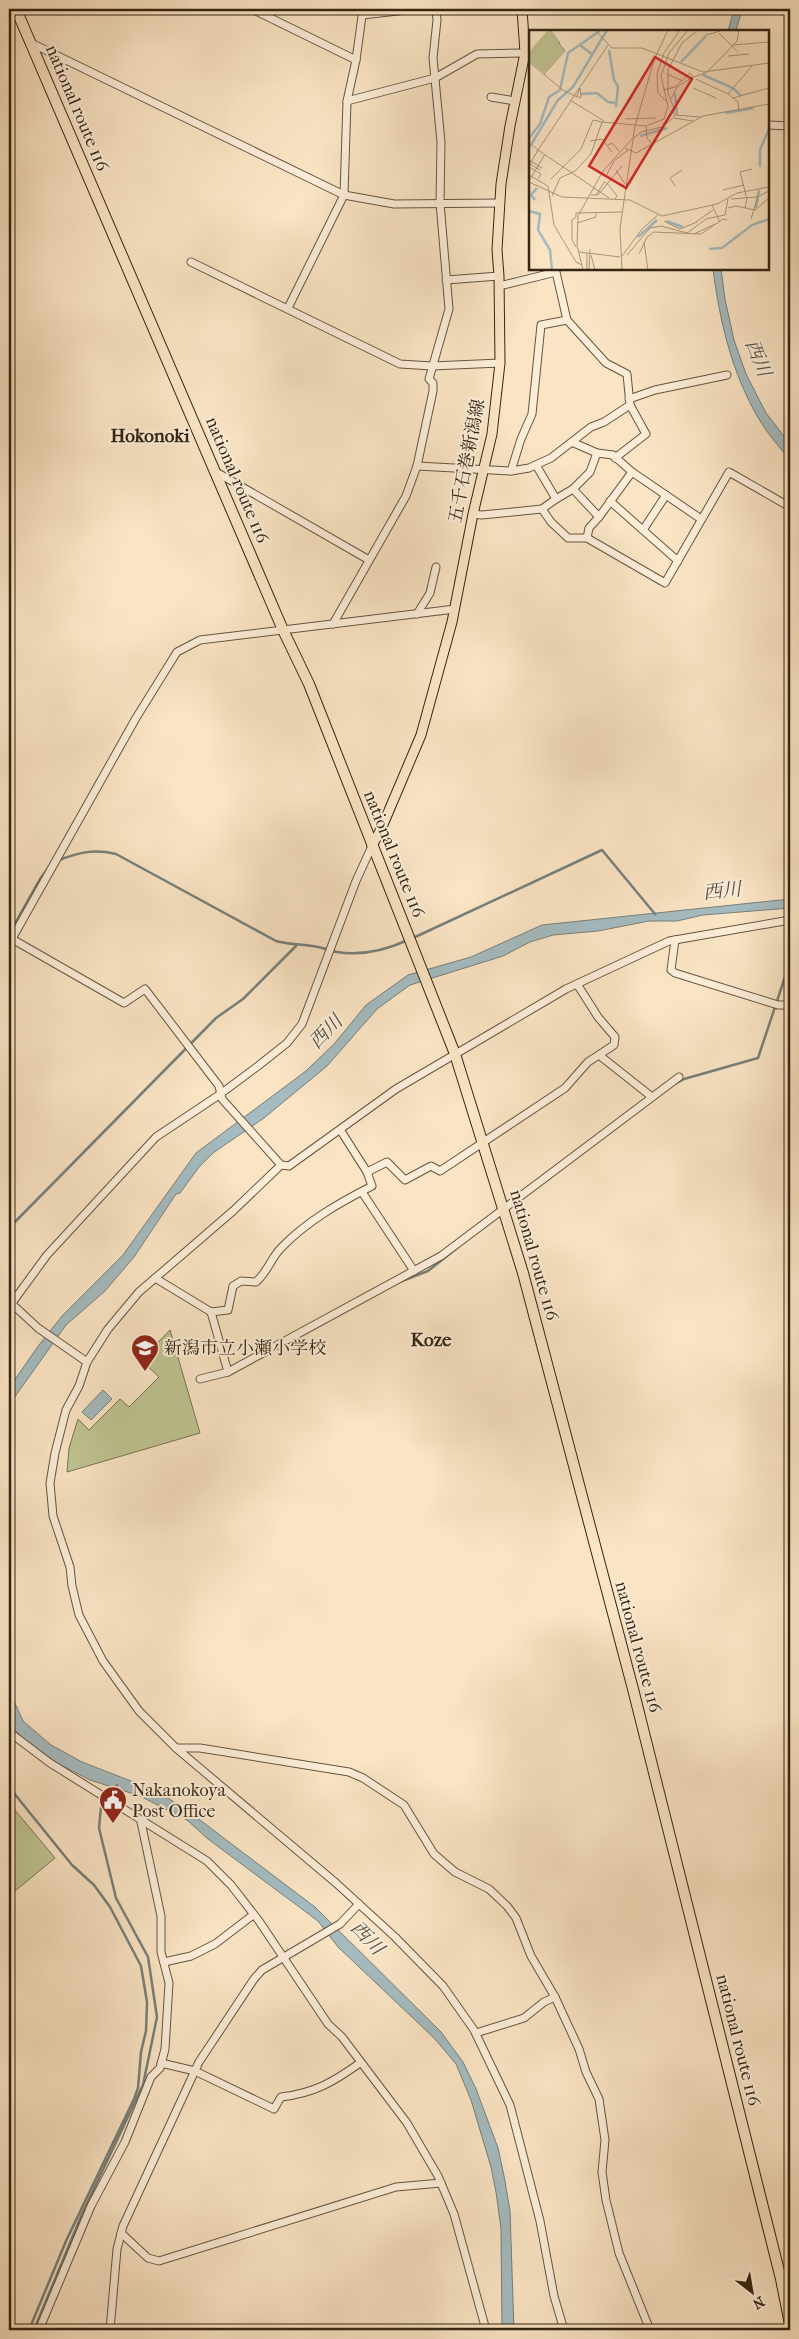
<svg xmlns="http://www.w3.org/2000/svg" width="799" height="2339" viewBox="0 0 799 2339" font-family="'IM FELL French Canon','Noto Serif JP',serif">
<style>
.green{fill:#c0c493;stroke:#7a7452}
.water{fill:#a4bbc0;stroke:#777f7a}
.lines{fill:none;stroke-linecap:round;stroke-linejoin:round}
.stream{stroke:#777f7a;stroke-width:2.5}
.minor-casing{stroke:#66543e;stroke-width:9}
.major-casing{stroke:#342411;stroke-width:11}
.highway-casing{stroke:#342411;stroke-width:12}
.minor{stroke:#fcedd9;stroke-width:7}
.major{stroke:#fae4c4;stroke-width:9}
.highway{stroke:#fae4c4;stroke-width:10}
.labels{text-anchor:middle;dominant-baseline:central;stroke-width:4;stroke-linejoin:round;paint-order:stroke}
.street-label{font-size:18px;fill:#342411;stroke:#fcedd9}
.poi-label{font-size:18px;fill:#342411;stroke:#fcedd9;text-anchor:start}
.water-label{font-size:19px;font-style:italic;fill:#565146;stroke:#fcedd9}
.neighbourhood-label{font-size:19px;font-weight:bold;fill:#342411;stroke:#fcedd9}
.inset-river{fill:none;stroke:#a4bbc0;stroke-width:2.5}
.inset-road{fill:none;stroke:#ab977c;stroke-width:1}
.view{fill:#d62828;fill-opacity:0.15;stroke:#d62828;stroke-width:2.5}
.inset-edge{fill:none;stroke:#342411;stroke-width:2.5}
</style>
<rect width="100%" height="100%" fill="#fae4c4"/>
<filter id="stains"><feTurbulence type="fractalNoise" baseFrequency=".004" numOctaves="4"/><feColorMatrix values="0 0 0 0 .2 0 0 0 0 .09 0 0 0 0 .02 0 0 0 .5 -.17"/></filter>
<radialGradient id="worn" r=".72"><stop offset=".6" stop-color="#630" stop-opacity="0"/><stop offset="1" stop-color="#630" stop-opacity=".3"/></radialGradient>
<!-- green -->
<g class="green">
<polygon points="170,1330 200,1433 67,1472 69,1448 78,1419 89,1430 120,1399 129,1407 159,1377 141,1360"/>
<polygon points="9,1803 55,1858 9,1896"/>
</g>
<!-- water -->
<g class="water">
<polygon points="734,9 742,9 736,31 728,31"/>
<path d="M713,269H721L725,299L734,340L746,374L766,413L790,444V460C782,450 773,440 766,430C734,383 720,324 713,269Z"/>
<polygon points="790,899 790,908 703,915 677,921 649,921 598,931 553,935 530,942 503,956 410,985 377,1009 327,1066 264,1118 213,1153 199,1167 180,1193 176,1194 134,1257 105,1291 66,1325 9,1405 9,1388 39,1345 62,1316 123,1255 196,1153 306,1071 335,1043 366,1005 408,975 471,957 542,925"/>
<polygon points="103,1390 112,1399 91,1420 82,1412"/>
<polygon points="9,1690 23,1721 51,1745 82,1762 159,1792 196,1817 315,1907 441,2032 463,2062 476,2089 498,2148 504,2176 510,2211 514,2330 502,2330 501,2229 496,2192 491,2167 471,2100 456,2064 435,2039 338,1947 318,1921 208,1839 187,1820 140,1796 90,1780 57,1763 24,1739 9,1724"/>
</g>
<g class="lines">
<!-- stream -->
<g class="stream">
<path d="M59,860C80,852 94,849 116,854L276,941C290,945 303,944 318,947C324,948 330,951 337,952C361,956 386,950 408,940"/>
<polyline points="9,934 40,879 52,863"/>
<polyline points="413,938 602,850 655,914"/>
<polyline points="675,1084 684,1079 758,1058 790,962"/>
<polyline points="9,1228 216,1018 243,999 296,946"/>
<polyline points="402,1281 428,1271 457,1248"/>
<polyline points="9,1787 72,1865 94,1885 110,1907 141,1966 147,2002 146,2031 141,2052 138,2088 134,2099 66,2241 29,2330"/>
<polyline points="34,2330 82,2214 143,2085 157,2017 148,1957 116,1898 99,1828 101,1807 117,1785"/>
</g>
<!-- minor casing -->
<g class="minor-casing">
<g id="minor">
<polyline points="252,9 356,60"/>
<polyline points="362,15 416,9"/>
<polyline points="31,43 344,195 394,204 500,203"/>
<polyline points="491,97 515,101"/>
<polyline points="347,101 435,78 477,54 525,53"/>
<polyline points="768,125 790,126"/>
<polyline points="191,262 400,364 432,366 500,363"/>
<polyline points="446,280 499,276"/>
<polyline points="499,286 556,272 567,320 606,363 627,374 630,405 646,434 615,458"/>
<polyline points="288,308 344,195 347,101 356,60 363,9"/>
<polyline points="629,399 655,390 727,375"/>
<polyline points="574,443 597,453 613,455 632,472 701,519"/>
<polyline points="536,465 556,499 542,509"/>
<polyline points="417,466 511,471 529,468 551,458 591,427 604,422 630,405"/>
<polyline points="511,471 521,439 532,414 541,325 567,320"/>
<polyline points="216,472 369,560"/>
<polyline points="573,489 590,472 597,453"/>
<polyline points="556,499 573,489 599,517 632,472"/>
<polyline points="610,501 678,561"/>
<polyline points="473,514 482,515 542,509 551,522 568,538 587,538 665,583 729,472 790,507"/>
<polyline points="643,530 666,495"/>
<polyline points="587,538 589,528 599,517"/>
<polyline points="417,614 430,593 436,567"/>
<polyline points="333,624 406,496 417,466 433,391 433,383 429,379 449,309 440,203 441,142 433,58 437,20 436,9"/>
<polyline points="12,939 124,1003 145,989 219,1086 222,1099 281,1165 289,1166 396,1089 566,989 669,941 790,920"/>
<polyline points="675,940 671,970 675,973 778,1005 790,1005"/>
<polyline points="9,944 136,718 172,660 177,652 200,640 455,609"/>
<polyline points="599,1055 652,1097"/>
<polyline points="281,1165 233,1211 139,1292 108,1329 87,1362 79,1386 66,1410 55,1453 50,1483 53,1516 70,1567 72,1586 79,1615 103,1661 139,1711 176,1748 336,1883 395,1937 443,1986 474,2030 510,2105 540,2221 554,2296 564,2330"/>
<polyline points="367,1172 387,1162 405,1180 431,1166 440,1171 565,1088 588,1062 614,1045 615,1037 598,1017 577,984"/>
<polyline points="362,1192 414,1271"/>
<path d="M155,1278L211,1312L228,1310L233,1286L241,1281L256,1282C267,1273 271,1258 281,1248C307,1221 339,1203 372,1186L367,1172L341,1131"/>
<polyline points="11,1303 38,1328 87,1362"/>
<polyline points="9,1307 47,1255 156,1137 219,1095 258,1066 287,1043 302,1024 356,881 372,846"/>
<polyline points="211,1312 228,1372"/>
<polyline points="200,1379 228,1372 441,1256 679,1077"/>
<polyline points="9,1732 50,1763 207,1861 231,1885 259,1921 328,2024 342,2037 407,2123 438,2176 454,2214 486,2330"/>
<polyline points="176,1748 200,1748 349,1772 363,1778 404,1805 434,1854 455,1872 489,1889 507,1906 516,1918 531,1956 555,1997 579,2049 586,2072 599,2099 605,2140 602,2172 606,2200 619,2253 650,2330"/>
<polyline points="164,1962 191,1956 215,1944 253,1915"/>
<polyline points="476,2033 524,2018 544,2002 555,1997"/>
<path d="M161,2063L195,2071L274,2109L281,2097C315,2093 333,2082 360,2063"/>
<polyline points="121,2233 148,2258 159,2261 396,2187 441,2183"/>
<polyline points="39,2330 91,2206 125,2142 151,2077 160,2068 165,2049 169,1983 161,1952 161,1916 141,1822"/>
<polyline points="110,2330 117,2249 123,2226 199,2062 254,1979 262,1970 340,1924 359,1904"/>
</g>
</g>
<!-- major casing -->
<g class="major-casing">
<polyline id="major" points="372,846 382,827 421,735 452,622 473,514 492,434 500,363 499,276 497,250 501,184 510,126 525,53 522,9"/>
</g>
<!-- highway casing -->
<g class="highway-casing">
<polyline id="highway" points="16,9 283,630 309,684 455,1054 523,1273 633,1689 781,2279 790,2324"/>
</g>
<!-- minor -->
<use href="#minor" class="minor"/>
<!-- major -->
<use href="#major" class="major"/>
<!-- highway -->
<use href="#highway" class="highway"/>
</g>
<!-- icons -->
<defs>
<g id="school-pin" transform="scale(1.4375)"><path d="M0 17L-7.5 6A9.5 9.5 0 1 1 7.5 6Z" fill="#8f2418" stroke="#fcedd9"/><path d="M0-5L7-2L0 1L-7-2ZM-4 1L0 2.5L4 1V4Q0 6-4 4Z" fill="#fff"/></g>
<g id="civic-pin" transform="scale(1.4375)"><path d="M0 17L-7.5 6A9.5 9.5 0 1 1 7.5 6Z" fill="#8f2418" stroke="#fcedd9"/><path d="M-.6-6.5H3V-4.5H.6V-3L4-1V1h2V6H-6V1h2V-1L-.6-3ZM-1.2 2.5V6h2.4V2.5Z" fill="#fff"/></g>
</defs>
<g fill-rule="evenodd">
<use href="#school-pin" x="145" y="1348"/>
<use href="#civic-pin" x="113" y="1800"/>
</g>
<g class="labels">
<!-- street labels -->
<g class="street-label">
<text transform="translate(77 108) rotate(67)">national route 116</text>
<text transform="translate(467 461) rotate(-79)">五千石巻新潟線</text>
<text transform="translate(237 480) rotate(67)">national route 116</text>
<text transform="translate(394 854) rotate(68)">national route 116</text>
<text transform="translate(534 1255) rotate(74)">national route 116</text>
<text transform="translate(638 1647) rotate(75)">national route 116</text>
<text transform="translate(738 2040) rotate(76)">national route 116</text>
</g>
<!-- poi labels -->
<g class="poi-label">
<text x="164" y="1348">新潟市立小瀬小学校</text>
<text x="132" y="1790">Nakanokoya<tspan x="132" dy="21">Post Office</tspan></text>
</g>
<!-- water labels -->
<g class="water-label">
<text transform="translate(758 358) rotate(68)">西川</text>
<text transform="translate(722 891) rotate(-6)">西川</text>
<text transform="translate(326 1032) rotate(-46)">西川</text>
<text transform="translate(367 1938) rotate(46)">西川</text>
</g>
<!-- neighbourhood labels -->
<g class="neighbourhood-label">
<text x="150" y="436">Hokonoki</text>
<text x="431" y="1340">Koze</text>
</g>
</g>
<!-- overview -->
<g transform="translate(529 30)">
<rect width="240" height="240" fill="#fae4c4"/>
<path d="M18,1H21L36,20L15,43L0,31V22Z" fill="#c0c493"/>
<path class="inset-river" d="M51,15L64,25M80,20L85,50L89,56L87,77M152,32L177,6M174,45L204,58L212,66M52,64L68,63L79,72L86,73M146,64L148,85M197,83L225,78M111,106L138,98M0,108L11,94L20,67L31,60L39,23L72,0M0,118L29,70L44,57L78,0M231,137V120L240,99M6,170L2,165L8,158M227,178L230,160M0,181L11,184L9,200L21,220L23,240M137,191L154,197M109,207L128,190M180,219L193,218L223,195L240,189"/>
<path class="inset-road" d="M21,0L31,13M66,0L83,18H113L174,42L240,33M190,3L208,21M177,5L195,0M79,15L9,120L80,168M204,15L240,12M199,26L220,24M0,32L34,60L48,67M15,44L36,21L29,12M138,44L154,51M167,49L199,64L209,72L210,81M51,58L52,67L51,68L48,66ZM164,58L187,68M134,60L146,57L161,43L164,47M199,64L223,36M204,68L240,58M142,69L148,57L164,47L177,43L196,24L208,11L210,0M41,70L75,91M137,71L129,63L128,44L135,23L151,0M146,85L171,87M145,88L164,91M96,89L127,88M117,96L118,108L123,114M105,108L112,102L133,97L145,87V78L139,64V40L153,13L169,0M61,111L73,109L83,122M0,112L9,120L1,134L11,140M79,115L83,113L90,121M96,118L107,123L174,86L240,74M0,130L13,138M0,137L12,144L9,149M87,140L96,154M0,145L19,156L25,195L47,232L53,235M81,148L77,146L85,131L99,120M22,149L52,119L64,90L73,92M0,151L16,124M0,152L33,167L101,170L133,186L188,174L208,163L240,157M77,152L88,166L86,169M146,156L141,148L153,140M194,160L215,155M62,165H69L93,136M67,165L76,151M23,166L31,148L46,141L62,124L73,92L117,96L135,89L139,76L132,46L140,23L159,0M202,169L228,167L240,161M183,175L191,192M199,178L207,176L226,180L240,168M216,178L218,169L211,142L223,139M47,187V183L93,182M47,187L43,190V210L47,217M222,189L229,166M135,191L151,199L168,192M167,192L184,180M48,193L67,187V183M165,204L186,194M115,212L119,240M50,222L91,227M58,223V240M110,224L118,207L125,202L172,204L194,189L198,190M62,225L66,240M98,225L121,198L132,196L158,203L177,189L196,185L199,169M93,226L113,199L129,185M54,240L48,215L49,186L74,141L104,108M60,240L61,219M93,240L91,198L106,96L125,30L139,0"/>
<path class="view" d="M126,27L163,49L97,158L60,136Z"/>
<rect width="240" height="240" class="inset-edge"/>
</g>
<!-- margin -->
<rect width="799" height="2339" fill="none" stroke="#fae4c4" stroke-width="30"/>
<rect x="10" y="10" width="779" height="2319" fill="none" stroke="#342411" stroke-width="2.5"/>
<rect x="15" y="15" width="769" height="2309" fill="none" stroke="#342411"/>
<!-- north arrow -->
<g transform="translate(752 2292) rotate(149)" stroke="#fcedd9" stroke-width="4" paint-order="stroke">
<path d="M0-4L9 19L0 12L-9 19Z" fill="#342411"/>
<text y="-8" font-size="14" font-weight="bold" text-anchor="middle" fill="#342411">N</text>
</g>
<rect width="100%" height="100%" filter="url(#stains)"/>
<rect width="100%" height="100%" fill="url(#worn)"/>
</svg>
